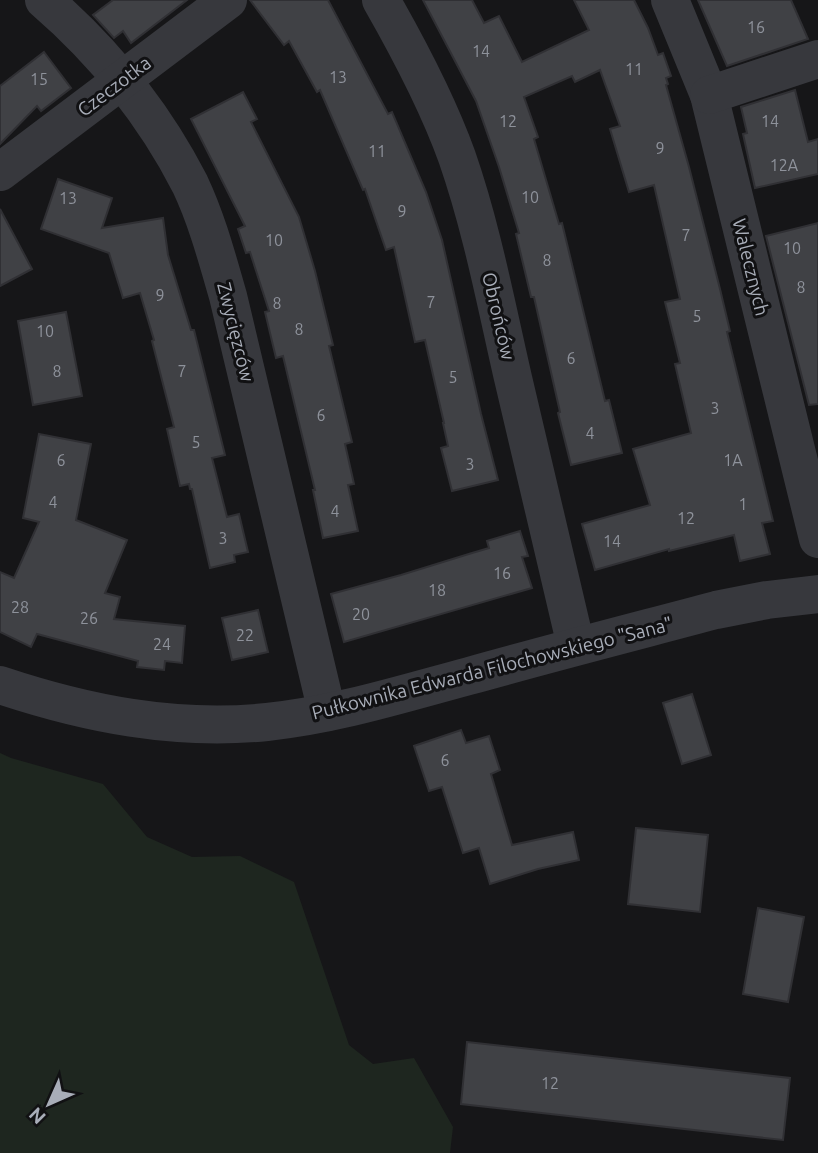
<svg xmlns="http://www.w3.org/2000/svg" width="818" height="1153" viewBox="0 0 818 1153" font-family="Ubuntu,sans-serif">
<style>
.green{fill:#1e261f}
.building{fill:#404145;stroke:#303034;stroke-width:2}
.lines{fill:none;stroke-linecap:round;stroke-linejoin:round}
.minor{stroke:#37383d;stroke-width:38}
.labels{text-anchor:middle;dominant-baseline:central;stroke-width:6;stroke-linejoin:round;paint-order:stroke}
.number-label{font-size:16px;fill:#8e929b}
.street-label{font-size:19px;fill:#a8adb8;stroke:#111113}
</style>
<rect width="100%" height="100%" fill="#161618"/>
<!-- green -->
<polygon class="green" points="0,753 11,758 103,784 147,837 192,857 240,856 294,882 349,1045 373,1064 414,1058 453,1127 450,1153 0,1153"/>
<!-- building -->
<g class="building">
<polygon points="113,0 187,0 131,43 123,31 114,38 93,15"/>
<polygon points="250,0 328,0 388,114 392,112 426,192 442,240 481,414 498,480 452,491 441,448 448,446 443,423 444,423 425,340 415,342 394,247 386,250 365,189 363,190 320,90 317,92 289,41 284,45"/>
<polygon points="423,0 472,0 484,23 499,16 522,62 589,30 574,0 634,0 648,28 658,55 663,53 671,76 666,78 668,84 666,85 689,167 720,289 730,331 727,332 773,521 762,523 770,554 740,561 734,535 669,551 669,549 595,570 582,524 650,505 633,449 691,433 675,364 680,363 665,302 680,299 654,185 629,192 610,129 620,126 600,70 575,82 572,76 524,97 538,137 534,139 559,224 562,223 605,401 609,400 622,453 571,465 558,413 560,412 534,297 531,297 516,234 519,233 499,167 476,101"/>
<polygon points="698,0 791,0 808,39 727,66"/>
<polygon points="44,52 71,88 41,111 37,106 0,144 0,86"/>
<polygon points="795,90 808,142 818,139 818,174 755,188 743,134 747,133 741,107"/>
<polygon points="243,92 257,119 251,122 299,217 315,271 333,345 329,346 352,442 345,444 354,484 348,485 358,531 323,538 313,490 315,490 283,356 276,358 265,312 269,311 250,252 246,253 238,229 245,226 191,119"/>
<polygon points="58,179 112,198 102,228 163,218 168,255 191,330 194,330 225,455 212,458 227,517 239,514 248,552 234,555 235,562 210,568 192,489 190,489 189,484 180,486 167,429 174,427 152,341 154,340 140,293 123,298 109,253 41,229"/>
<polygon points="0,209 32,269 0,286"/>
<polygon points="818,223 818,404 809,405 766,236"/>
<polygon points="66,312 82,396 33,405 18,321"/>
<polygon points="39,434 91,444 76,520 127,540 105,593 120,597 114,619 185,626 182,663 165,661 164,670 137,667 138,661 37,634 31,647 0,632 0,572 14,578 39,522 23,518"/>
<polygon points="520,531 528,556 522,557 532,588 344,642 331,594 401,575 472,553 489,548 487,541"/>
<polygon points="258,610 268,652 232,660 222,618"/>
<polygon points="692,694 711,755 682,764 663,703"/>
<polygon points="461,730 466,743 489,736 500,770 491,774 512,845 573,832 579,860 538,869 490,884 479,848 463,853 442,787 429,791 414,746"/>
<polygon points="636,828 708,835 700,912 628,904"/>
<polygon points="758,908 804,917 788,1002 743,994"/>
<polygon points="467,1042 790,1078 783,1140 461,1104"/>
</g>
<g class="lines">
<!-- minor -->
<g class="minor">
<path d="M44,0C103,51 154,114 190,184C207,220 217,258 228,296L327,712"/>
<path d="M381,0C409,49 438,104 457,157C482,229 496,304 513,378C534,467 555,557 576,646"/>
<polyline points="670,0 709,95 818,539"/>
<polyline points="709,95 818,59"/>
<polyline points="0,172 228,0"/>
<path d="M0,685C87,714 174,731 267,722C335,715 402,694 469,676C551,653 633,632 716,610L767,600L818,594"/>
</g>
</g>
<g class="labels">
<!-- number labels -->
<g class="number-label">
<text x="756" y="27">16</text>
<text x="481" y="51">14</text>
<text x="634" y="69">11</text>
<text x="338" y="77">13</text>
<text x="39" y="79">15</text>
<text x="508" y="121">12</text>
<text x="770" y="121">14</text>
<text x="660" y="148">9</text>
<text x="377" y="151">11</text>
<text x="784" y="165">12A</text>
<text x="530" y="197">10</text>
<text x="68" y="198">13</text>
<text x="402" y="211">9</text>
<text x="686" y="235">7</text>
<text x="274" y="240">10</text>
<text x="792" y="248">10</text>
<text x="547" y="260">8</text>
<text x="801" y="287">8</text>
<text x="160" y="295">9</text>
<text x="431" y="302">7</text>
<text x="277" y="303">8</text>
<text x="697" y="316">5</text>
<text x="299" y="329">8</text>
<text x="45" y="331">10</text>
<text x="571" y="358">6</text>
<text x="57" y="371">8</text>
<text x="182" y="371">7</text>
<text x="453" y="377">5</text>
<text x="715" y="408">3</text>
<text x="321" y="415">6</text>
<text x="590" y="433">4</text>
<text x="196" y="442">5</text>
<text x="61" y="460">6</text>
<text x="733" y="460">1A</text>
<text x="470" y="464">3</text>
<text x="53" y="502">4</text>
<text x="743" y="504">1</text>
<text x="335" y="511">4</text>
<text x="686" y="518">12</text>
<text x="223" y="538">3</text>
<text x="612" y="541">14</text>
<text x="502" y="573">16</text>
<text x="437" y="590">18</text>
<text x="20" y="607">28</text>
<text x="361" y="614">20</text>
<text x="89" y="618">26</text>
<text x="245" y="635">22</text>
<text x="162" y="644">24</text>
<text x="445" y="760">6</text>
<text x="550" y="1083">12</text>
</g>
<!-- street labels -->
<g class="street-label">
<text transform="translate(114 86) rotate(-37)">Czeczotka</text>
<text transform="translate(751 267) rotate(76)">Walecznych</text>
<text transform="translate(499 316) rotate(77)">Obrońców</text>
<text transform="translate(236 332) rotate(76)">Zwycięzców</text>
<text transform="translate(492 668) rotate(-14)">Pułkownika Edwarda Filochowskiego "Sana"</text>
</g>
</g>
<!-- north arrow -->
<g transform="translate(49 1104) rotate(225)" stroke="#111113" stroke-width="5" paint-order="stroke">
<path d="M0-5L12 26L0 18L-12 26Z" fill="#a8adb8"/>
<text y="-10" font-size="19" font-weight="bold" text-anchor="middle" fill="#a8adb8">N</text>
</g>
</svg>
